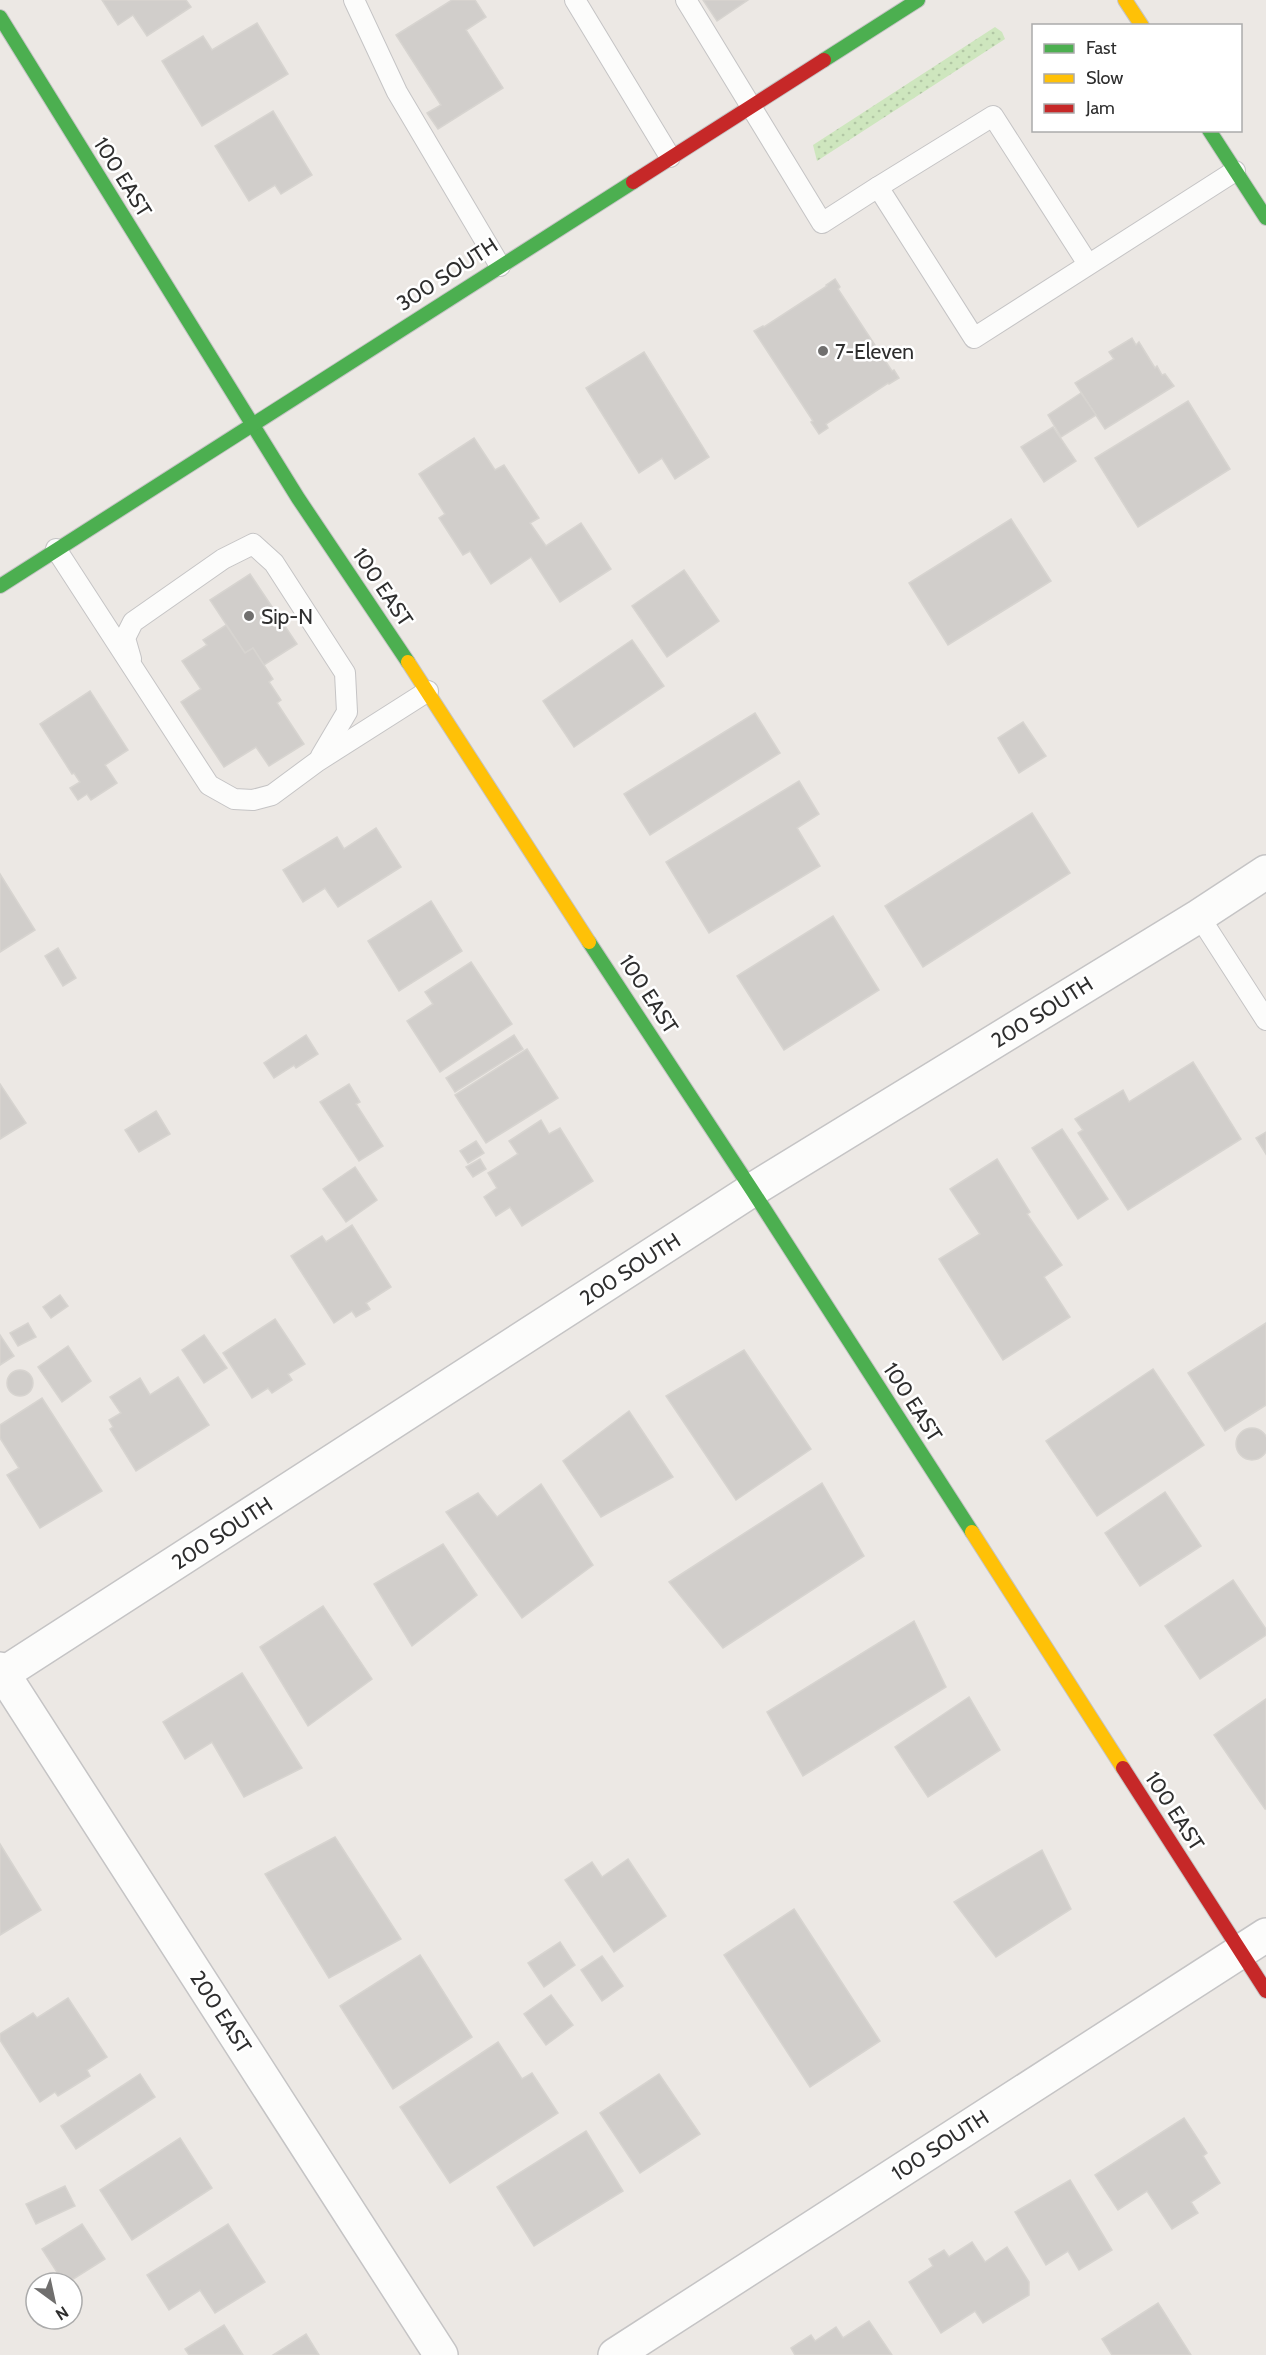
<svg xmlns="http://www.w3.org/2000/svg" width="1266" height="2355" viewBox="0 0 1266 2355" font-family="Cabin,sans-serif">
<style>
.green{fill:url(#green-dots)}
.building{fill:#d1cecb;stroke:#d7d4d0;stroke-width:1.5}
.lines{fill:none;stroke-linecap:round;stroke-linejoin:round}
.lane-casing{stroke:#c5c4c5;stroke-width:22}
.street-casing{stroke:#c5c4c5;stroke-width:36}
.fast-casing{stroke:#c5c4c5;stroke-width:16}
.slow-casing{stroke:#c5c4c5;stroke-width:16}
.jam-casing{stroke:#c5c4c5;stroke-width:16}
.lane{stroke:#fcfcfb;stroke-width:20}
.street{stroke:#fcfcfb;stroke-width:33}
.fast{stroke:#4caf50;stroke-width:14}
.slow{stroke:#ffc107;stroke-width:14}
.jam{stroke:#c62828;stroke-width:14}
.poi-dot{fill:#706f6e;stroke:#fff;stroke-width:2}
.labels{text-anchor:middle;dominant-baseline:central;stroke-width:5;stroke-linejoin:round;paint-order:stroke}
.street-label{font-size:21px;fill:#2e2e2e;stroke:#fff}
.poi-label{font-size:21px;fill:#2e2e2e;stroke:#fff;text-anchor:start}
</style>
<defs>
<pattern id="green-dots" width="8" height="8" patternUnits="userSpaceOnUse" patternTransform="scale(1.5)"><rect width="8" height="8" fill="#cee6be"/><path d="M2 2h.1M6 6h.1" fill="none" stroke="#b1c6a4" stroke-width="1.8" stroke-linecap="round"/></pattern>
</defs>
<rect width="100%" height="100%" fill="#ece8e4"/>
<!-- green -->
<polygon class="green" points="995,27 1002,32 1005,39 817,161 813,145"/>
<!-- building -->
<g class="building">
<polygon points="102,0 186,0 191,7 147,36 133,15 118,25"/>
<polygon points="452,0 475,0 486,17 466,30 503,88 438,129 427,113 441,105 396,35"/>
<polygon points="703,0 748,0 717,21"/>
<polygon points="257,23 288,74 202,126 162,61 203,36 212,50"/>
<polygon points="273,111 312,175 281,194 275,185 249,201 215,146"/>
<polygon points="835,279 840,287 838,289 892,371 894,370 899,378 889,384 888,383 826,424 828,428 819,434 811,422 813,421 754,331 763,326 764,327 827,286 826,285"/>
<polygon points="1132,338 1136,345 1139,342 1155,368 1157,366 1162,375 1165,374 1174,386 1105,429 1075,383 1114,359 1109,352"/>
<polygon points="644,352 709,457 675,479 662,458 639,473 586,388"/>
<polygon points="1081,393 1096,415 1061,437 1048,415"/>
<polygon points="1188,401 1230,469 1138,527 1095,458"/>
<polygon points="1053,427 1076,461 1044,482 1021,447"/>
<polygon points="474,438 495,470 504,465 539,518 530,523 546,546 581,523 611,569 560,602 531,557 491,584 470,551 463,555 439,518 445,514 419,474"/>
<polygon points="1011,519 1051,581 948,645 909,583"/>
<polygon points="684,570 719,621 667,657 632,606"/>
<polygon points="250,574 297,644 264,665 253,648 245,653 210,600"/>
<polygon points="226,625 245,653 253,648 273,679 269,682 281,700 277,703 304,744 269,766 256,747 224,767 181,702 201,689 182,661 207,645 203,640"/>
<polygon points="632,640 664,686 574,747 543,701"/>
<polygon points="90,691 128,750 105,765 117,783 91,800 87,794 78,800 70,788 80,782 74,773 72,774 40,724"/>
<polygon points="755,713 780,753 650,835 624,794"/>
<polygon points="1023,722 1046,756 1019,773 998,738"/>
<polygon points="799,781 819,814 797,828 820,866 709,933 666,862"/>
<polygon points="1032,813 1070,873 923,967 885,906"/>
<polygon points="376,828 401,867 338,907 325,888 303,902 283,870 337,837 344,849"/>
<polygon points="0,874 35,930 0,952"/>
<polygon points="431,901 462,951 399,991 368,941"/>
<polygon points="833,916 879,990 784,1050 737,976"/>
<polygon points="58,948 76,978 63,986 45,956"/>
<polygon points="471,962 512,1024 440,1072 407,1021 433,1004 425,992"/>
<polygon points="306,1035 318,1054 296,1068 294,1065 274,1078 264,1063"/>
<polygon points="514,1035 523,1049 455,1092 446,1078"/>
<polygon points="527,1049 558,1098 486,1143 455,1095"/>
<polygon points="1193,1062 1241,1139 1128,1210 1078,1133 1083,1130 1075,1119 1123,1090 1129,1102"/>
<polygon points="0,1084 26,1123 0,1139"/>
<polygon points="349,1084 360,1102 356,1104 383,1146 359,1161 320,1102"/>
<polygon points="156,1111 170,1134 139,1152 125,1130"/>
<polygon points="541,1120 549,1134 560,1128 593,1181 522,1226 510,1207 496,1216 484,1197 497,1188 488,1173 518,1154 509,1141"/>
<polygon points="1062,1129 1108,1199 1078,1219 1032,1148"/>
<polygon points="1266,1132 1266,1154 1256,1138"/>
<polygon points="476,1141 484,1153 468,1163 460,1151"/>
<polygon points="480,1159 486,1169 473,1177 466,1167"/>
<polygon points="997,1159 1030,1212 1027,1214 1062,1265 1044,1277 1070,1317 1003,1360 939,1259 980,1234 950,1189"/>
<polygon points="355,1167 377,1200 346,1222 323,1189"/>
<polygon points="352,1225 391,1287 366,1303 370,1309 356,1317 352,1311 334,1323 291,1256 322,1236 326,1242"/>
<polygon points="60,1295 68,1306 51,1318 43,1307"/>
<polygon points="275,1319 305,1364 288,1374 292,1380 272,1393 268,1388 252,1398 223,1353"/>
<polygon points="28,1323 36,1337 18,1346 10,1333"/>
<polygon points="1266,1323 1266,1405 1225,1431 1188,1373"/>
<polygon points="0,1335 14,1356 0,1365"/>
<polygon points="204,1335 227,1368 204,1383 182,1350"/>
<polygon points="68,1346 91,1381 62,1402 38,1367"/>
<polygon points="744,1350 811,1449 736,1500 666,1396"/>
<polygon points="1153,1369 1204,1445 1097,1516 1046,1441"/>
<circle cx="20" cy="1383" r="13"/>
<polygon points="178,1377 209,1425 136,1471 110,1429 113,1427 109,1420 121,1413 110,1397 140,1378 150,1395"/>
<polygon points="42,1398 102,1491 40,1528 7,1475 19,1468 0,1438 0,1425"/>
<polygon points="629,1411 673,1477 601,1517 563,1461"/>
<circle cx="1252" cy="1444" r="16"/>
<polygon points="822,1483 864,1556 723,1648 669,1582"/>
<polygon points="541,1484 593,1565 522,1618 446,1512 478,1493 497,1517"/>
<polygon points="1165,1492 1201,1546 1140,1586 1105,1533"/>
<polygon points="443,1544 477,1595 412,1646 374,1584"/>
<polygon points="1233,1580 1266,1629 1266,1635 1200,1679 1165,1626"/>
<polygon points="323,1606 372,1679 308,1726 260,1647"/>
<polygon points="914,1621 946,1687 803,1776 767,1712"/>
<polygon points="242,1673 302,1768 244,1797 212,1742 185,1759 163,1722"/>
<polygon points="969,1697 1000,1750 928,1797 895,1747"/>
<polygon points="1266,1699 1266,1809 1265,1809 1214,1735"/>
<polygon points="335,1837 401,1939 329,1978 265,1874"/>
<polygon points="0,1844 41,1910 0,1935"/>
<polygon points="1042,1850 1071,1909 996,1957 954,1902"/>
<polygon points="628,1859 666,1916 614,1952 565,1880 592,1862 602,1877"/>
<polygon points="794,1909 880,2041 810,2087 724,1955"/>
<polygon points="560,1942 575,1965 544,1987 528,1963"/>
<polygon points="420,1955 472,2037 393,2089 340,2006"/>
<polygon points="602,1956 623,1986 602,2001 581,1970"/>
<polygon points="551,1995 573,2025 546,2045 524,2014"/>
<polygon points="68,1998 107,2057 87,2070 90,2076 58,2096 55,2092 40,2102 0,2040 0,2034 33,2013 37,2018"/>
<polygon points="498,2042 522,2079 532,2073 558,2113 450,2183 400,2107"/>
<polygon points="140,2074 155,2097 76,2149 61,2126"/>
<polygon points="659,2074 700,2134 640,2173 600,2113"/>
<polygon points="1184,2118 1207,2153 1203,2156 1220,2183 1191,2202 1198,2213 1172,2229 1147,2191 1118,2210 1095,2175"/>
<polygon points="586,2131 623,2191 534,2246 497,2187"/>
<polygon points="180,2138 212,2188 132,2240 100,2190"/>
<polygon points="1070,2180 1112,2250 1079,2270 1068,2251 1046,2265 1015,2212"/>
<polygon points="65,2186 75,2206 36,2224 26,2204"/>
<polygon points="82,2224 105,2259 67,2283 64,2283 42,2249"/>
<polygon points="228,2224 265,2282 215,2313 200,2290 169,2310 147,2275"/>
<polygon points="972,2242 985,2262 1007,2247 1029,2282 1029,2295 983,2323 975,2311 941,2333 909,2282 933,2266 929,2259 944,2250 949,2257"/>
<polygon points="1158,2303 1191,2355 1112,2355 1102,2339"/>
<polygon points="869,2321 892,2355 795,2355 791,2348 811,2335 815,2341 836,2327 843,2338"/>
<polygon points="224,2325 243,2355 189,2355 185,2349"/>
<polygon points="306,2334 319,2355 273,2355"/>
</g>
<g class="lines">
<!-- lane casing -->
<g class="lane-casing">
<g id="lane">
<polyline points="354,0 397,92 500,266"/>
<polyline points="575,0 670,157"/>
<polyline points="686,0 822,223 878,187 974,338 1235,171"/>
<polyline points="878,187 993,116 1088,264"/>
<polyline points="56,549 209,785 234,799 253,800 272,795 318,761 428,691"/>
<polyline points="131,659 125,638 133,622 223,559 253,544 274,563 345,673 347,712 321,756"/>
<polyline points="1199,916 1266,1020"/>
</g>
</g>
<!-- street casing -->
<g class="street-casing">
<g id="street">
<polyline points="0,1669 441,2355"/>
<polyline points="0,1676 752,1190 1199,916 1266,872"/>
<polyline points="615,2355 1266,1935"/>
</g>
</g>
<!-- fast casing -->
<g class="fast-casing">
<g id="fast">
<polyline points="0,17 298,498 408,662"/>
<polyline points="824,60 918,0"/>
<polyline points="1209,130 1266,218"/>
<polyline points="0,586 633,182"/>
<polyline points="589,942 752,1190 972,1532"/>
</g>
</g>
<!-- slow casing -->
<g class="slow-casing">
<g id="slow">
<polyline points="1125,0 1142,26"/>
<polyline points="408,662 589,942"/>
<polyline points="972,1532 1123,1768"/>
</g>
</g>
<!-- jam casing -->
<g class="jam-casing">
<g id="jam">
<polyline points="633,182 824,60"/>
<polyline points="1123,1768 1266,1991"/>
</g>
</g>
<!-- lane -->
<use href="#lane" class="lane"/>
<!-- street -->
<use href="#street" class="street"/>
<!-- fast -->
<use href="#fast" class="fast"/>
<!-- slow -->
<use href="#slow" class="slow"/>
<!-- jam -->
<use href="#jam" class="jam"/>
</g>
<!-- markers -->
<g class="poi-dot">
<circle cx="823" cy="351" r="6"/>
<circle cx="249" cy="616" r="6"/>
</g>
<g class="labels">
<!-- street labels -->
<g class="street-label">
<text transform="translate(123 177) rotate(58)">100 EAST</text>
<text transform="translate(447 274) rotate(-33)">300 SOUTH</text>
<text transform="translate(383 587) rotate(56)">100 EAST</text>
<text transform="translate(649 994) rotate(57)">100 EAST</text>
<text transform="translate(1042 1012) rotate(-32)">200 SOUTH</text>
<text transform="translate(630 1269) rotate(-33)">200 SOUTH</text>
<text transform="translate(913 1402) rotate(57)">100 EAST</text>
<text transform="translate(222 1533) rotate(-33)">200 SOUTH</text>
<text transform="translate(1175 1811) rotate(57)">100 EAST</text>
<text transform="translate(221 2012) rotate(57)">200 EAST</text>
<text transform="translate(940 2145) rotate(-33)">100 SOUTH</text>
</g>
<!-- poi labels -->
<g class="poi-label">
<text x="835" y="351">7-Eleven</text>
<text x="261" y="616">Sip-N</text>
</g>
</g>
<!-- legend -->
<rect x="1032" y="24" width="210" height="108" fill="#ffffff" stroke="#ababab" stroke-width="1.5"/>
<rect x="1044" y="44" width="30" height="9" fill="#4caf50" stroke="#ababab" stroke-width="1.5"/>
<text x="1086" y="54" font-size="18" fill="#2e2e2e">Fast</text>
<rect x="1044" y="74" width="30" height="9" fill="#ffc107" stroke="#ababab" stroke-width="1.5"/>
<text x="1086" y="84" font-size="18" fill="#2e2e2e">Slow</text>
<rect x="1044" y="104" width="30" height="9" fill="#c62828" stroke="#ababab" stroke-width="1.5"/>
<text x="1086" y="114" font-size="18" fill="#2e2e2e">Jam</text>
<!-- north arrow -->
<g transform="translate(54 2301) rotate(147)"><circle r="28" fill="#ffffff" stroke="#ababab" stroke-width="1.5"/>
<path d="M0-4.5L10 22L0 15L-10 22Z" fill="#706f6e"/>
<text y="-9" font-size="16" font-weight="bold" text-anchor="middle" fill="#2e2e2e">N</text>
</g>
</svg>
